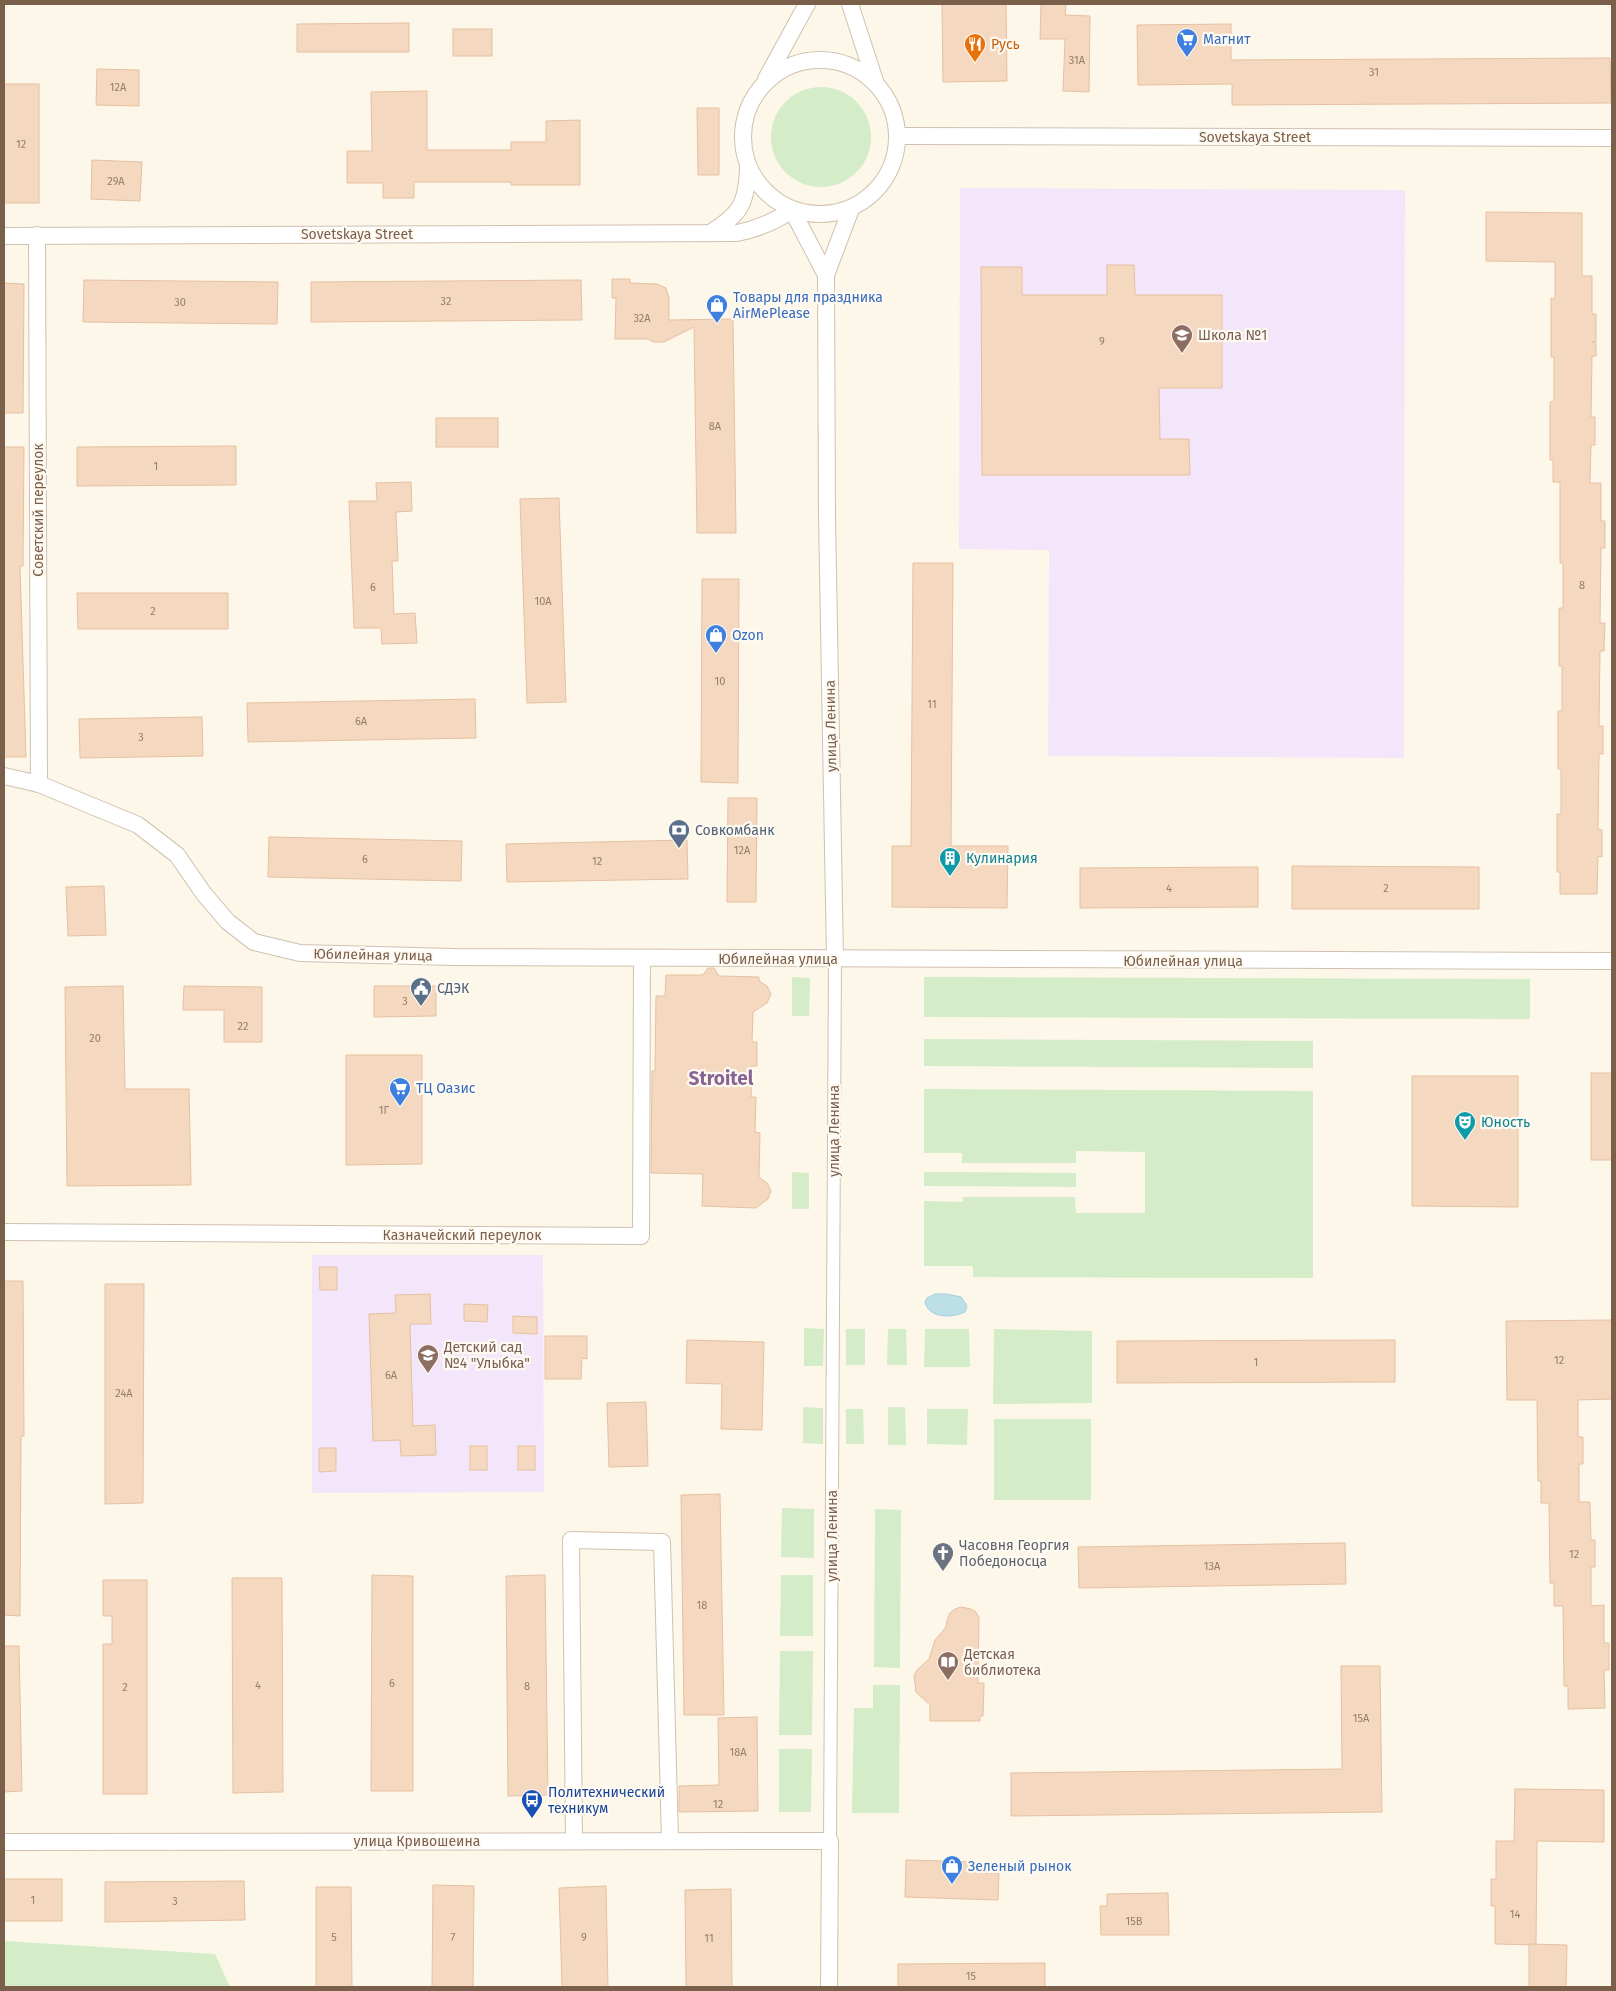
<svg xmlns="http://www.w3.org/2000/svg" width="1616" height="1991" viewBox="0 0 1616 1991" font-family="'Fira Sans',sans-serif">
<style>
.education{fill:#f4e6fa}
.green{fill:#d4ecc7}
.water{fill:#bddfe8;stroke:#a3cedb}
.building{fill:#f4d8c0;stroke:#e7c0a0}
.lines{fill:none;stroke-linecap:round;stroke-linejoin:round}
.pedestrian-casing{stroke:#d1c0ae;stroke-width:14}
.minor-casing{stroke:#d1c0ae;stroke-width:18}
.pedestrian{stroke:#fff;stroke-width:12}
.minor{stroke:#fff;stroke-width:16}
.labels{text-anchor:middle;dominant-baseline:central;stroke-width:4.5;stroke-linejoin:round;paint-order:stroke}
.number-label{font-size:11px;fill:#987d68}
.shop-label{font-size:14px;fill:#366cbe;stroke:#fffaf1;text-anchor:start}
.food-label{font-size:14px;fill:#c56008;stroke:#fffaf1;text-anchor:start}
.street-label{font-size:14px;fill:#7a5f4b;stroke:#fffaf1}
.education-label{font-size:14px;fill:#785e54;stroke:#fffaf1;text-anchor:start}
.service-label{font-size:14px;fill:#4e5e75;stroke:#fffaf1;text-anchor:start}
.culture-label{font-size:14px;fill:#0d838f;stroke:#fffaf1;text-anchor:start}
.worship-label{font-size:14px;fill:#5b616d;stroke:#fffaf1;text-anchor:start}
.transit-label{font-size:14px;fill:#164399;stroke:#fffaf1;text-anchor:start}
.district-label{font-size:19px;font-weight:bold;fill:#886495;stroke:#fffaf1}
</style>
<rect width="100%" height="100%" fill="#fdf7ea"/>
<!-- education -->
<g class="education">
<polygon points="960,188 1405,190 1404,758 1048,756 1049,550 959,549"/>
<polygon points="312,1255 543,1255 544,1492 312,1493"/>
</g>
<!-- green -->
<g class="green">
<circle cx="821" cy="137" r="50"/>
<polygon points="792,977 810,978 809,1016 792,1016"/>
<polygon points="924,977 1530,979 1530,1019 924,1017"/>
<polygon points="924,1039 1313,1041 1313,1068 924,1066"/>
<polygon points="924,1089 1313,1091 1313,1278 973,1277 973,1266 924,1266 924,1201 963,1202 963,1197 1075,1197 1076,1213 1145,1213 1145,1152 1076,1151 1076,1163 962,1163 962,1153 924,1153"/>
<polygon points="792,1172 809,1173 809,1209 792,1209"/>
<polygon points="924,1172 1076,1173 1076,1187 924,1186"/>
<polygon points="804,1328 824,1329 823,1366 804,1366"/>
<rect x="846" y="1329" width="19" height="36"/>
<polygon points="888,1329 906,1329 907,1365 887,1365"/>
<polygon points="925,1329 969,1329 970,1367 924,1367"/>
<polygon points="994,1329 1092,1331 1092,1403 993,1404"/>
<polygon points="803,1407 823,1408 823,1444 803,1443"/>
<polygon points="888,1407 905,1407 906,1445 888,1445"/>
<polygon points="846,1409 863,1409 864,1444 846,1444"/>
<polygon points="927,1409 968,1409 967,1445 927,1444"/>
<rect x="994" y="1419" width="97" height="81"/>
<polygon points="782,1508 814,1509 814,1558 781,1557"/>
<polygon points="875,1509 901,1510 900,1668 874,1667"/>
<polygon points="781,1575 813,1575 813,1636 780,1636"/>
<polygon points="780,1651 813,1651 812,1735 779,1735"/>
<polygon points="873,1685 900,1685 899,1813 852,1813 854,1708 873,1708"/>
<polygon points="779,1749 812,1749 811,1812 779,1812"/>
<polygon points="4,1941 215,1954 230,1987 4,1987"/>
</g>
<!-- water -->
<path class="water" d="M935,1294H947L961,1297L967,1306L965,1312C953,1318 929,1319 925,1302L927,1298Z"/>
<!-- building -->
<g class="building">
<polygon points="942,4 1006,4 1007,81 943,82"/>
<polygon points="1041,4 1066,4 1065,15 1090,16 1089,92 1063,91 1065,39 1040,39"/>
<polygon points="409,23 409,52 297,52 297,24"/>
<polygon points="1231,24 1231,60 1610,58 1611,103 1232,105 1232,84 1138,85 1137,25"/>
<rect x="453" y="29" width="39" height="27"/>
<polygon points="97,69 139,70 139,106 96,105"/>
<rect x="4" y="84" width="35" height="119"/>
<polygon points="427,91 427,150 511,150 511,142 546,142 546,121 580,120 580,185 511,185 511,182 414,182 414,198 383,198 383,183 347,183 347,151 372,151 371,92"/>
<polygon points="697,108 719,108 719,175 698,175"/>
<polygon points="92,160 142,162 140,201 91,199"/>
<polygon points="1486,212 1582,213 1582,276 1592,276 1592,314 1596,314 1596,342 1592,342 1596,343 1596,356 1592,356 1591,417 1595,417 1595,445 1591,445 1590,483 1601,483 1601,521 1605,521 1605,548 1601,548 1600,623 1605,623 1604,651 1600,651 1599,726 1603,726 1603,754 1599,754 1598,829 1602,830 1602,857 1598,856 1597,894 1560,894 1560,872 1557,872 1557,814 1561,814 1561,769 1558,769 1558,711 1562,711 1562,666 1559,666 1559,608 1563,608 1563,563 1560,563 1560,482 1553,482 1553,460 1550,460 1550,402 1554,401 1554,357 1551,357 1551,298 1555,299 1555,262 1486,261"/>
<polygon points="1107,265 1134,265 1135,295 1222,295 1222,388 1159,388 1160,439 1189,439 1190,475 982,475 981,267 1022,267 1022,295 1107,295"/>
<polygon points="612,279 630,279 630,283 657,284 666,288 669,298 669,320 733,319 736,533 697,533 694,327 664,342 653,342 648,339 615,339 616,298 612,298"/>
<polygon points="84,280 278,282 277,324 83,322"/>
<polygon points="581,280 582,320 311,322 311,282"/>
<polygon points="4,283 24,284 23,413 4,413"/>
<rect x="436" y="418" width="62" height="29"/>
<polygon points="236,446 236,485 77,486 77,447"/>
<polygon points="4,447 24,447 23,566 20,566 26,757 4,757"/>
<polygon points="411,482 412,511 396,512 398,561 392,561 394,614 415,613 417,643 382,644 381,628 354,628 349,501 377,501 376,483"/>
<polygon points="559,498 566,702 527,703 520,499"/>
<polygon points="913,563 953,563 951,846 1008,846 1007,908 892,907 892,846 911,846"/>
<polygon points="702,579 739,579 738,783 701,782"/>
<polygon points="77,593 228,593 228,629 78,629"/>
<polygon points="475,699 476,738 248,742 247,703"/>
<polygon points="202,717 203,756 80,758 79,719"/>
<polygon points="728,798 757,798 756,902 727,902"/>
<polygon points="269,837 462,841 461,881 268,877"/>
<polygon points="687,840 688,879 507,882 506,844"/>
<polygon points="1292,866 1479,867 1479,909 1292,909"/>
<polygon points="1258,867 1258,907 1080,908 1080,868"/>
<polygon points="104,886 106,935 68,936 66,887"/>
<polygon points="708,968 714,968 719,976 759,977 759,981 767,986 771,994 767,1003 753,1012 752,1042 757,1042 757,1066 752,1066 751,1097 756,1097 755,1132 760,1133 759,1177 767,1183 771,1191 768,1199 756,1208 702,1206 703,1174 651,1173 652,1071 655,1071 656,996 665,996 666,975 703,975"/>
<polygon points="123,986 125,1089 189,1089 191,1185 67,1186 65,987"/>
<polygon points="184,986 262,987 262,1042 224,1042 224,1010 183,1010"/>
<polygon points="374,986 436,986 436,1016 374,1017"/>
<polygon points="346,1055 422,1055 422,1164 346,1165"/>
<rect x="1591" y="1073" width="21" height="87"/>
<polygon points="1412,1076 1518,1076 1518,1207 1412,1206"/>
<polygon points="319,1267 337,1267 337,1290 320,1290"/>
<polygon points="4,1281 23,1281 24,1436 21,1436 20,1616 4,1615"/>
<polygon points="105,1284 144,1284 143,1503 105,1504"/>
<polygon points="430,1294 431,1324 410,1324 413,1426 435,1425 436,1455 401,1456 400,1440 373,1441 369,1314 396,1313 395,1295"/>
<polygon points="464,1304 488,1305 487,1322 464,1321"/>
<polygon points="513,1316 537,1317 537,1334 513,1333"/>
<polygon points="1612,1320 1612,1399 1578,1400 1578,1437 1583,1437 1583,1464 1579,1464 1579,1502 1590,1502 1591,1540 1595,1540 1595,1567 1591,1567 1591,1606 1604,1605 1604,1643 1609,1643 1609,1670 1604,1670 1605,1708 1568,1709 1568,1686 1564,1686 1563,1606 1554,1606 1554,1583 1550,1583 1549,1503 1541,1503 1541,1481 1538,1481 1537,1400 1507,1400 1506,1321"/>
<polygon points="545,1336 587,1336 587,1359 582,1358 581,1379 545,1379"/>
<polygon points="687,1340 764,1342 762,1430 721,1429 722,1384 686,1383"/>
<polygon points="1395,1340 1395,1382 1117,1383 1117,1341"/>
<polygon points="646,1402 648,1466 609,1467 607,1403"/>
<rect x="470" y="1446" width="17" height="24"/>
<rect x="518" y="1446" width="17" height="24"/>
<polygon points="319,1448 336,1448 336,1471 319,1472"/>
<polygon points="720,1494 724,1715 684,1715 681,1495"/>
<polygon points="1345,1543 1346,1584 1079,1588 1078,1547"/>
<polygon points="372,1575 413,1576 413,1791 371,1791"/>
<polygon points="545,1575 548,1795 508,1796 506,1576"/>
<polygon points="232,1578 282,1578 283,1792 233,1793"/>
<polygon points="103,1580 147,1580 147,1794 103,1794 103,1644 112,1644 112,1616 103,1616"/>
<polygon points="961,1607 971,1609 976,1612 979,1618 978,1683 984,1683 983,1716 980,1716 980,1721 930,1721 930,1705 916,1692 914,1676 917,1670 929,1659 935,1640 946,1627 947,1620 950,1613 955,1609"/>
<polygon points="4,1646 19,1646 22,1791 4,1792"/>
<polygon points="1341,1666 1380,1666 1382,1812 1011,1816 1011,1773 1342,1769"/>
<polygon points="757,1717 758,1811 679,1812 679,1786 719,1785 718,1718"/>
<polygon points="1515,1789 1604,1790 1604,1842 1537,1841 1536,1945 1495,1944 1495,1906 1491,1906 1491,1879 1496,1879 1496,1841 1514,1841"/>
<polygon points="906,1860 982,1862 982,1873 999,1873 998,1900 905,1897"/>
<rect x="4" y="1879" width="58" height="42"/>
<polygon points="244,1881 245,1920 105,1922 105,1882"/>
<polygon points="433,1885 474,1886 473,1987 432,1987"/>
<polygon points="606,1886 608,1987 562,1987 559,1888"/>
<polygon points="316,1887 351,1887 352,1987 316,1987"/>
<polygon points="731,1889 732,1987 686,1987 685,1890"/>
<polygon points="1168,1893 1169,1935 1101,1935 1100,1906 1107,1906 1107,1894"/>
<polygon points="1529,1944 1567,1945 1566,1987 1529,1987"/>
<polygon points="1045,1963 1045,1987 898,1987 898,1964"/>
</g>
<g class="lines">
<!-- pedestrian casing -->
<g class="pedestrian-casing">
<polyline id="pedestrian" points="830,1841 835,959"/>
</g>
<!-- minor casing -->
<g class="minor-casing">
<g id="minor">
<polyline points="850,4 875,81"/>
<circle cx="820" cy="137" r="77"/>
<polyline points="766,79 807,4"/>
<polyline points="898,136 1612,138"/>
<path d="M710,233C740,215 747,203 748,168"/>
<polyline points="37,235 39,784"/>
<path d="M4,236L737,233C758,229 774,222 792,210L826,275"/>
<polyline points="4,776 39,784 138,825 177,855 204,894 228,922 254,942 300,953 454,957 1612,961"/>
<polyline points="835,959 827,516 826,275 851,209"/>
<polyline points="4,1232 641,1236 642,958"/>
<polyline points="574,1841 571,1540 662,1542 670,1841"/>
<polyline points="4,1842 830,1841 829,1987"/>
</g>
</g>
<!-- pedestrian -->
<use href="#pedestrian" class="pedestrian"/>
<!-- minor -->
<use href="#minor" class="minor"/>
</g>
<!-- icons -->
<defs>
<g id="supermarket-pin" transform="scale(1.125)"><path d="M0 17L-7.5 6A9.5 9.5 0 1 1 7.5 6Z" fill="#3f7fe0" stroke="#fffaf1"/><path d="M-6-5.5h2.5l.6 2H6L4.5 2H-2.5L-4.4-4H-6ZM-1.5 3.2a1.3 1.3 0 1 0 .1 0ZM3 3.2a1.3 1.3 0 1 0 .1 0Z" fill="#fff"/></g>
<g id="restaurant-pin" transform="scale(1.125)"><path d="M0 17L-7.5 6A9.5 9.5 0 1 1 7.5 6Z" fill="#e8710a" stroke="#fffaf1"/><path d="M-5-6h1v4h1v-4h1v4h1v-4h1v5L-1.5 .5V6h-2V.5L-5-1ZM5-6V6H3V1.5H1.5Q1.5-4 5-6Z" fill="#fff"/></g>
<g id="shop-pin" transform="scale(1.125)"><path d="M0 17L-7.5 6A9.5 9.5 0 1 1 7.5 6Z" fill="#3f7fe0" stroke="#fffaf1"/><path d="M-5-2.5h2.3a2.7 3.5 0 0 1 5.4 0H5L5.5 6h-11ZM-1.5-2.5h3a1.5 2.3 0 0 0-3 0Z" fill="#fff"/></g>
<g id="school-pin" transform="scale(1.125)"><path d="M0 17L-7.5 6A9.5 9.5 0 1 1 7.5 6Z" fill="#8d6e63" stroke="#fffaf1"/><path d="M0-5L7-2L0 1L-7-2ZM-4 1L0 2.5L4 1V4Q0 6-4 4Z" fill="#fff"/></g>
<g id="bank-pin" transform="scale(1.125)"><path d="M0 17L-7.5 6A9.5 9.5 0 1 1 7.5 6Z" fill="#5c6f8a" stroke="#fffaf1"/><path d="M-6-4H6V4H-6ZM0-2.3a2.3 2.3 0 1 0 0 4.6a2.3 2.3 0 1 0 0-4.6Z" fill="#fff"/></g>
<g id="building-pin" transform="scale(1.125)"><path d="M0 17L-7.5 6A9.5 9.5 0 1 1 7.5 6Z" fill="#0f9aa8" stroke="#fffaf1"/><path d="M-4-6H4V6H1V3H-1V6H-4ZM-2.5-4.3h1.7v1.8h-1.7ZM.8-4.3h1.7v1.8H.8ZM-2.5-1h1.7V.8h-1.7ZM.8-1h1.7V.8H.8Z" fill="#fff"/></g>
<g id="civic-pin" transform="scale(1.125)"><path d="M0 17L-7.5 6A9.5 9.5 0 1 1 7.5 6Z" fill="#5c6f8a" stroke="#fffaf1"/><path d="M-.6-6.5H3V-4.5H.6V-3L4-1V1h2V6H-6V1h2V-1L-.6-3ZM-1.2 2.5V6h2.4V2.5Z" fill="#fff"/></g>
<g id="theatre-pin" transform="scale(1.125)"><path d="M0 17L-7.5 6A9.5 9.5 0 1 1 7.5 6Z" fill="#0f9aa8" stroke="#fffaf1"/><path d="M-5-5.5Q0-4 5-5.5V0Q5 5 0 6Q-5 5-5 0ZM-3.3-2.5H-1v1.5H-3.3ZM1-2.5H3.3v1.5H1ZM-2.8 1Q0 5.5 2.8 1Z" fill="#fff"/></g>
<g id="church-pin" transform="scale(1.125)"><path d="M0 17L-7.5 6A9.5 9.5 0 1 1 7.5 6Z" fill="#6b7280" stroke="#fffaf1"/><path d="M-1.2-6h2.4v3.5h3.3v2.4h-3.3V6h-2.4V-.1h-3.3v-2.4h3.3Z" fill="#fff"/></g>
<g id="library-pin" transform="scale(1.125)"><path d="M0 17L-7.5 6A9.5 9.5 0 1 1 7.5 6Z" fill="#8d6e63" stroke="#fffaf1"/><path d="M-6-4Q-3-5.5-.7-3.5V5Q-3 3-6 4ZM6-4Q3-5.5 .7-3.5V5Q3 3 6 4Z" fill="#fff"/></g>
<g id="bus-pin" transform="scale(1.125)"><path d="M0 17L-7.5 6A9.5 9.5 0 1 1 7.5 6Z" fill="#1a4fb4" stroke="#fffaf1"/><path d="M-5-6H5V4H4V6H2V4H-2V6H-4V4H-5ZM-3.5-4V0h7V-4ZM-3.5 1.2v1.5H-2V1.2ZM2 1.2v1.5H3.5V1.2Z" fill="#fff"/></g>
</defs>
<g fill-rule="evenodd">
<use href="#supermarket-pin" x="1187" y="39"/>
<use href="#restaurant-pin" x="975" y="44"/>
<use href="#shop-pin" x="717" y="305"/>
<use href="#school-pin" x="1182" y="335"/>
<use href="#shop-pin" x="716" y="635"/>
<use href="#bank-pin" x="679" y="830"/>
<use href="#building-pin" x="950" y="858"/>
<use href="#civic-pin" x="421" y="988"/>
<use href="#supermarket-pin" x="400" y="1088"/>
<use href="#theatre-pin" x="1465" y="1122"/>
<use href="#school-pin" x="428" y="1355"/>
<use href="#church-pin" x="943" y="1553"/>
<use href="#library-pin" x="948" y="1662"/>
<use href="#bus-pin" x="532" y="1800"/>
<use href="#shop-pin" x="952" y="1866"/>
</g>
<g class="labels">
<!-- number labels -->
<g class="number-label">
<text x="1077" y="60">31А</text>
<text x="1374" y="72">31</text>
<text x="118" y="87">12А</text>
<text x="21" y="144">12</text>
<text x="116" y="181">29А</text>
<text x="446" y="301">32</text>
<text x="180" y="302">30</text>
<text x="642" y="318">32А</text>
<text x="1102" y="341">9</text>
<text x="715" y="426">8А</text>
<text x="156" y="466">1</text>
<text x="1582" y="585">8</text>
<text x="373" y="587">6</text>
<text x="543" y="601">10А</text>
<text x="153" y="611">2</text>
<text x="720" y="681">10</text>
<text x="932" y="704">11</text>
<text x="361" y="721">6А</text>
<text x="141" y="737">3</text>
<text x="742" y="850">12А</text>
<text x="365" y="859">6</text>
<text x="597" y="861">12</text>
<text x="1169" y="888">4</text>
<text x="1386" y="888">2</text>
<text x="405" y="1001">3</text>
<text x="243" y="1026">22</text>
<text x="95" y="1038">20</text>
<text x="384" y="1110">1Г</text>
<text x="1559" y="1360">12</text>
<text x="1256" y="1362">1</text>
<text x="391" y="1375">6А</text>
<text x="124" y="1393">24А</text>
<text x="1574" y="1554">12</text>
<text x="1212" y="1566">13А</text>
<text x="702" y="1605">18</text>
<text x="392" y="1683">6</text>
<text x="258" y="1685">4</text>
<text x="527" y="1686">8</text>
<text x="125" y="1687">2</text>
<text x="1361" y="1718">15А</text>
<text x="738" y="1752">18А</text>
<text x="718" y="1804">12</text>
<text x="33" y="1900">1</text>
<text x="175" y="1901">3</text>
<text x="1515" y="1914">14</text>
<text x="1134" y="1921">15В</text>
<text x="334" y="1937">5</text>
<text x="453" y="1937">7</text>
<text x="584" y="1937">9</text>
<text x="709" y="1938">11</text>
<text x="971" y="1976">15</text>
</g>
<!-- shop labels -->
<g class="shop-label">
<text x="1203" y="39">Магнит</text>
<text x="733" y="297">Товары для праздника<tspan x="733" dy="16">AirMePlease</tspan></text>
<text x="732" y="635">Ozon</text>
<text x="416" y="1088">ТЦ Оазис</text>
<text x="968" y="1866">Зеленый рынок</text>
</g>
<!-- food labels -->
<g class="food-label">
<text x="991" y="44">Русь</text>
</g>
<!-- street labels -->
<g class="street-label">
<text x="1255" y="137">Sovetskaya Street</text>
<text x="357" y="234">Sovetskaya Street</text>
<text transform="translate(38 510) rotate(-90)">Советский переулок</text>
<text transform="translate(831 726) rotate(-91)">улица Ленина</text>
<text transform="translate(373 955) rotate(1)">Юбилейная улица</text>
<text x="778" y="959">Юбилейная улица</text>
<text x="1183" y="961">Юбилейная улица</text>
<text transform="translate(834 1131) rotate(-90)">улица Ленина</text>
<text x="462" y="1235">Казначейский переулок</text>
<text transform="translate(832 1536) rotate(-90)">улица Ленина</text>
<text x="417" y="1841">улица Кривошеина</text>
</g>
<!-- education labels -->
<g class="education-label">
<text x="1198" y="335">Школа №1</text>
<text x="444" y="1347">Детский сад<tspan x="444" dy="16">№4 "Улыбка"</tspan></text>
<text x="964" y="1654">Детская<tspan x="964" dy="16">библиотека</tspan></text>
</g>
<!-- service labels -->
<g class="service-label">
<text x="695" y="830">Совкомбанк</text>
<text x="437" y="988">СДЭК</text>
</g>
<!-- culture labels -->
<g class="culture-label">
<text x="966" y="858">Кулинария</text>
<text x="1481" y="1122">Юность</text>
</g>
<!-- worship labels -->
<g class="worship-label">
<text x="959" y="1545">Часовня Георгия<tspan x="959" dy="16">Победоносца</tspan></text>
</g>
<!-- transit labels -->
<g class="transit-label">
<text x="548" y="1792">Политехнический<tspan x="548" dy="16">техникум</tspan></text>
</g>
<!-- district labels -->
<g class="district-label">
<text x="721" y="1078">Stroitel</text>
</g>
</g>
<!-- border -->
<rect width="1616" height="1991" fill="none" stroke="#7a5f4b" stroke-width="10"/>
</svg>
